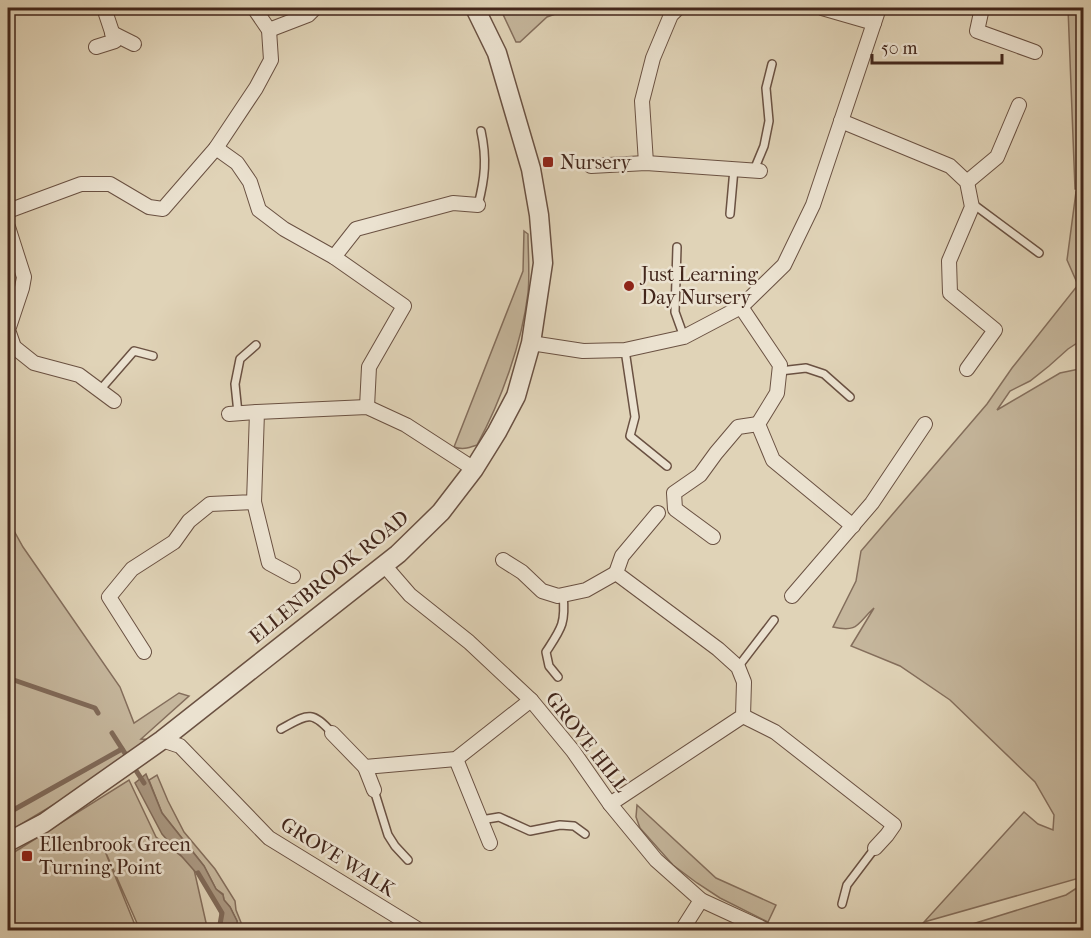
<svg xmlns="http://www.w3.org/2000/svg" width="1091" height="938" viewBox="0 0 1091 938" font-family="'IM FELL French Canon',serif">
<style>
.green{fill:#c5b69c;stroke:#846e5c;stroke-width:1.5}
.water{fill:#aa9882;stroke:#806a59;stroke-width:1.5}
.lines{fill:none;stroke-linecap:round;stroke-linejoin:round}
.stream{stroke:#806a59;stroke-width:5}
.service-casing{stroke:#6a5142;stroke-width:10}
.minor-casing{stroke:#6a5142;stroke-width:16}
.tertiary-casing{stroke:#6a5142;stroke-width:21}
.service{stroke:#ebe2d0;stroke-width:7}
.minor{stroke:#ebe2d0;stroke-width:14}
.tertiary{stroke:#ebe2d0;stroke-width:18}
.poi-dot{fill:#8f2418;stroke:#ebe2d0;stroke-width:2}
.labels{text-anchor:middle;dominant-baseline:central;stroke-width:5;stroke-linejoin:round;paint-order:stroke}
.poi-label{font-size:20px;fill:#42261b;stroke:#ebe2d0;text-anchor:start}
.street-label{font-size:20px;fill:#42261b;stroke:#ebe2d0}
</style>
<rect width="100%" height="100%" fill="#e0d3b7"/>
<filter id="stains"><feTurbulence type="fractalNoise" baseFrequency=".00333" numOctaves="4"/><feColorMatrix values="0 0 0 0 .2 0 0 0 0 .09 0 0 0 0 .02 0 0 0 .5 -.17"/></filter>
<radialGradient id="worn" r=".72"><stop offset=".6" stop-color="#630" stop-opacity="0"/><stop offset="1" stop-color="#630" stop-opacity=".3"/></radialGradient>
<!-- green -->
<g class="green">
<polygon points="500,8 572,8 547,17 520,42 516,42"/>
<polygon points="1068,8 1084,8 1083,188 1075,189"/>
<path d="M1083,191V339L1068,349L1049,366L1030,381L1010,391L997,410L1060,373L1079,369L1083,373V417L1080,436L1083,426V877L924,922L1024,812L1038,824L1053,830L1054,815L1035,782L950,700L900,666L851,646L874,608C857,623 859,633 833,627L856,581L861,551L987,404L1012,368L1078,285L1067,260L1076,192Z"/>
<path d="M524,231L528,234C528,253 530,274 528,293C522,343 501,401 477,445C468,448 463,450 454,447L523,271Z"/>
<polygon points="8,520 23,547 120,687 134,723 179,693 189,696 141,739 162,740 8,832"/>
<polygon points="157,775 168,801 184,832 215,869 235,901 236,910 244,930 237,930 237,921 230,907 224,900 223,894 216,889 204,866 162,813 149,780"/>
<polygon points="129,780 156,837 193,865 207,927 206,930 140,930 102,844 137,930 8,930 8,856"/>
<polygon points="637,805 716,878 776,905 768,922 720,898 697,883 673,865 640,828 636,817"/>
<polygon points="1083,884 1083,930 953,930 1066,895"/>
</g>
<!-- water -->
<polygon class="water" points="146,774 162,813 204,866 216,889 223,895 224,900 230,907 237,921 237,930 223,930 222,919 218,907 206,884 162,834 135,783"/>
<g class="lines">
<!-- stream -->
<g class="stream">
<polyline points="8,678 95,708 98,713"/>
<polyline points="112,733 144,783"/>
<polyline points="8,813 122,749"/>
<polyline points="198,873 222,913 219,930"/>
</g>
<!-- service casing -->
<g class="service-casing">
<g id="service">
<polyline points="754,170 764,146 769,121 766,88 772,64"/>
<polyline points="973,204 1039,253"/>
<path d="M478,205C485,178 487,159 481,131"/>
<polyline points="730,214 734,169"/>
<polyline points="677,247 675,312 684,337"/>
<polyline points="625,350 635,417 630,436 667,466"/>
<polyline points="780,371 806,368 824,374 850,397"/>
<polyline points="100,390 134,351 153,356"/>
<polyline points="238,413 235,384 240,359 256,345"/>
<polyline points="738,667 774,620"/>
<path d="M558,677L549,666L546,652C561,629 566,624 563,595"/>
<path d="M281,729C307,715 311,709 332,733"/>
<polyline points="374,790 388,835 395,846 408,860"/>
<polyline points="481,820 499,817 530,831 560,825 574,826 585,834"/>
<polyline points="842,904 847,885 875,848"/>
</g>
</g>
<!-- minor casing -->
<g class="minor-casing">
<g id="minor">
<polyline points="822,8 874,23"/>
<polyline points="982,8 977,31 1035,52"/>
<polyline points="269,30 308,15 315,8"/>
<polyline points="112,33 134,44"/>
<polyline points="96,47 115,41 104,8"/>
<polyline points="841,121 950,166 967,182 972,207 949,261 950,293 995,330 967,369"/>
<polyline points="216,148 237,163 250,182 259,210 284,229 334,257 404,306 369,367 367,407"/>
<polyline points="646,163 642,101 653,58 671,15 678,8"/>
<polyline points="591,166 646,163 760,171"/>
<polyline points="967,182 997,157 1019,105"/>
<polyline points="8,211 81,184 110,184 149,207 163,209 216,148 256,88 271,60 269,30 254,8"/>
<polyline points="8,227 24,277 22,288 8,330 14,347 34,363 79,375 114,401"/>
<polyline points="334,257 356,229 453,203 478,205"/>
<polyline points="741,307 780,365 777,393 758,424 773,460 853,526"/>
<polyline points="531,343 583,351 625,350 684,337 741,307 784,265 813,205 879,8"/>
<polyline points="229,414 257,412"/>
<polyline points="254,502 269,563 293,576"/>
<polyline points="713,537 675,509 674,493 700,475 716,453 738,427 758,424"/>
<polyline points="503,560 522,572 542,591 558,596 586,590 616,573"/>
<polyline points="384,565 410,595 469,642 531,700 573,751 610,804 656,860 701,900 766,930"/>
<polyline points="792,596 872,503 925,424"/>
<polyline points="144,652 109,597 132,569 174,542 189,521 210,504 254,502 257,412 367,407 406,425 474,469"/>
<polyline points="743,716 775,732 894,825 887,835 875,848"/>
<polyline points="332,733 365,767 456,759 531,700"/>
<polyline points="162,740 180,746 269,838 419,930"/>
<polyline points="456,759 490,843"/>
<polyline points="365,767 374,790"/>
<polyline points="610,804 743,716 744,682 738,667 718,649 616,573 622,556 658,513"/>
<polyline points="682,930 701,900"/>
</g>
</g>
<!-- tertiary casing -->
<g class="tertiary-casing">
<polyline id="tertiary" points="8,842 44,823 162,740 398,554 441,512 474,469 497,432 516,396 531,343 543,263 539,215 531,169 497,53 475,8"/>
</g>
<!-- service -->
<use href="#service" class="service"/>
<!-- minor -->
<use href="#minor" class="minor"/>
<!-- tertiary -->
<use href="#tertiary" class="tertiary"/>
</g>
<!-- markers -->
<g class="poi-dot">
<rect x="542" y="156" width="12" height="12" rx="3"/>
<circle cx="629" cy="286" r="6"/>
<rect x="21" y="850" width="12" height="12" rx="3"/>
</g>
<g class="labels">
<!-- poi labels -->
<g class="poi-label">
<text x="560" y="162">Nursery</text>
<text x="641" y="274">Just Learning<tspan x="641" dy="23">Day Nursery</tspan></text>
<text x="39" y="844">Ellenbrook Green<tspan x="39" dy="23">Turning Point</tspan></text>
</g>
<!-- street labels -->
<g class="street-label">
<text transform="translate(329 577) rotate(-39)">ELLENBROOK ROAD</text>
<text transform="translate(587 742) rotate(52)">GROVE HILL</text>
<text transform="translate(338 857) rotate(32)">GROVE WALK</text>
</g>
</g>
<!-- margin -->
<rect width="1091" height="938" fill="none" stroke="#e0d3b7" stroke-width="30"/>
<rect x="9" y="9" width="1073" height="920" fill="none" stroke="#42261b" stroke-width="3"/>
<rect x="15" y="15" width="1061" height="908" fill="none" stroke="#42261b" stroke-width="1.5"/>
<!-- scale -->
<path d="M872 54v9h130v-9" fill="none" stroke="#42261b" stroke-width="3"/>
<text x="881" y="54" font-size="18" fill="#42261b" stroke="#ebe2d0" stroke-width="4.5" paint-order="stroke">50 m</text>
<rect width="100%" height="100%" filter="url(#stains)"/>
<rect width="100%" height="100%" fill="url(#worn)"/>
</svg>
